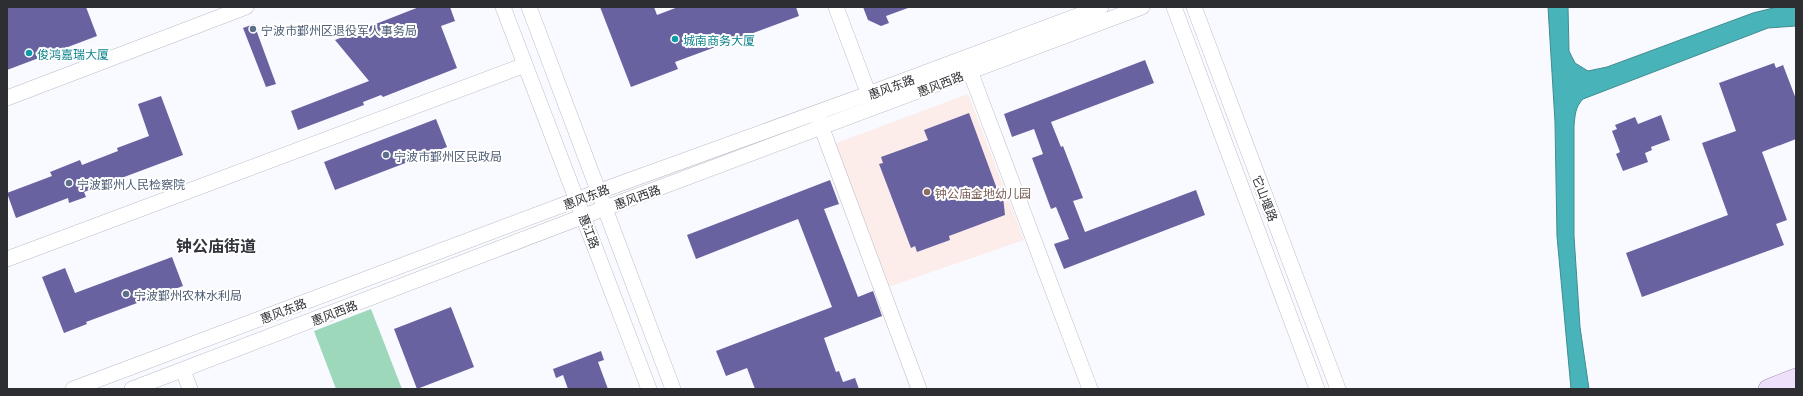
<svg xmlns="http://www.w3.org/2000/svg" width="1803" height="396" viewBox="0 0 1803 396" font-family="Georgia,'Noto Sans SC',serif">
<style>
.education{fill:#fcecea}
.green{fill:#9dd8bb}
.water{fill:#48b4b9;stroke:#408c90}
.building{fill:#6962a1}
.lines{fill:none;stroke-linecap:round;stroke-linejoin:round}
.minor-casing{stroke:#babdc7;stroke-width:16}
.major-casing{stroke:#a395b3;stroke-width:20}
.minor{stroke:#fff;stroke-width:15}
.major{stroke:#eee0fb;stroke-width:19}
.service-dot{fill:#5c6f8a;stroke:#fff;stroke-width:1.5}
.culture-dot{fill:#0f9aa8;stroke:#fff;stroke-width:1.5}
.education-dot{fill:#8d6e63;stroke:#fff;stroke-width:1.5}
.labels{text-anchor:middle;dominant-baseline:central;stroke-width:4;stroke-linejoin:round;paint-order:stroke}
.service-label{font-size:12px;fill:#4e5e75;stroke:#fff;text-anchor:start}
.culture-label{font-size:12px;fill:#0d838f;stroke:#fff;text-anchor:start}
.street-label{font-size:12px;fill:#2d2e32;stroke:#fff}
.education-label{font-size:12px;fill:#785e54;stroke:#fff;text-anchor:start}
.district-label{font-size:16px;font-weight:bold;fill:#33343d;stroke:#fff}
</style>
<rect width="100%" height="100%" fill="#f9faff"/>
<!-- education -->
<polygon class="education" points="968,94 1024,240 885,288 831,145"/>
<!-- green -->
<polygon class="green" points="371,309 402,389 336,389 314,331"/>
<!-- water -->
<path class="water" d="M1548,7H1568L1569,51L1575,63L1588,71L1607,67L1753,13L1777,7H1796V26L1768,28L1583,99C1575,107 1575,116 1574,126V236L1580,327L1589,389H1571L1557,236L1555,122Z"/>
<!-- building -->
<g class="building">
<polygon points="7,7 86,7 97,36 7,70"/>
<polygon points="419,7 450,7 455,21 441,26 457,68 383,97 381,95 363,102 364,105 298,130 291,111 369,81 335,40"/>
<polygon points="600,7 654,7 657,15 678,7 796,7 799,16 675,62 678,69 631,87"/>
<polygon points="863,7 908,7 908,8 886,16 889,23 881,26 868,20"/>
<polygon points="254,24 276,84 266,87 243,28"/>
<polygon points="1145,60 1154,83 1051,122 1061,147 1063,146 1083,198 1073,201 1085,232 1196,190 1205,215 1064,269 1054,244 1069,239 1056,207 1051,209 1032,158 1043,154 1034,129 1012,137 1004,114"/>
<polygon points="1774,63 1776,68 1783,65 1796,99 1796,139 1762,152 1787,220 1776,224 1784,245 1642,297 1626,253 1728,215 1702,143 1736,131 1719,83"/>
<polygon points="161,96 183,155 84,192 86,197 69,203 68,198 16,218 7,193 52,176 50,172 80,160 82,165 118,151 117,148 149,136 138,104"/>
<polygon points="969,113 997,189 1002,187 1005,215 949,236 950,240 917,252 915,246 911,248 879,164 883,163 881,157 928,140 924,130"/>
<polygon points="1661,115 1670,140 1651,147 1652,150 1645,153 1648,162 1623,171 1616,154 1620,152 1612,131 1617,129 1615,125 1635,117 1638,124"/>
<polygon points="436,119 447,147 335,190 324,162"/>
<polygon points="830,180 839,204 824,209 858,297 873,291 882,316 824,338 836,372 839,371 843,382 855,378 859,389 755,389 747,368 726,376 716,351 832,307 798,219 696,259 687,235"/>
<polygon points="172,257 183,286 86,322 87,324 64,333 42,277 65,268 75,293"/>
<polygon points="451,307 474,367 417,389 394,329"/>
<polygon points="601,351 604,360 598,362 608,389 568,389 563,375 556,378 553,369"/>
</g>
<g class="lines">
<!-- minor casing -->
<g class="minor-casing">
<g id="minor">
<polyline points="503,7 649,389"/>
<polyline points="529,7 673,389"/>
<polyline points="836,7 872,103"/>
<polyline points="1174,7 1317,389"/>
<polyline points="1194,7 1338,389"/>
<polyline points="967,63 1090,389"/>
<polyline points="7,98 246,7"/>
<polyline points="818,118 919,389"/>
<polyline points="7,259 525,65"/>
<polyline points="183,370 190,389"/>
<polyline points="73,389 600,191 868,94 1101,7"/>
<polyline points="132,389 584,216 1142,7"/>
</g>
</g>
<!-- major casing -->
<g class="major-casing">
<polyline id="major" points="1768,389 1796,378"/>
</g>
<!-- minor -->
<use href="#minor" class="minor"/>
<!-- major -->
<use href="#major" class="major"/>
</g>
<!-- markers -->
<g class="service-dot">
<circle cx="253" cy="29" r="4"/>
<circle cx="386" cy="155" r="4"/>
<circle cx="69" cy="183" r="4"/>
<circle cx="126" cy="294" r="4"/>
</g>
<g class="culture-dot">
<circle cx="675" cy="39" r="4"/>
<circle cx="29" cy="53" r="4"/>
</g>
<circle class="education-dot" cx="927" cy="192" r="4"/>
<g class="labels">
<!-- service labels -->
<g class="service-label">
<text x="261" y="29">宁波市鄞州区退役军人事务局</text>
<text x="394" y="155">宁波市鄞州区民政局</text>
<text x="77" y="183">宁波鄞州人民检察院</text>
<text x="134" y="294">宁波鄞州农林水利局</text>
</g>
<!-- culture labels -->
<g class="culture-label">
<text x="683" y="39">城南商务大厦</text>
<text x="37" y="53">俊鸿嘉瑞大厦</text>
</g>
<!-- street labels -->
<g class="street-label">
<text transform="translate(940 83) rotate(-21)">惠风西路</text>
<text transform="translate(891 86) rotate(-20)">惠风东路</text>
<text transform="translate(586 196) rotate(-21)">惠风东路</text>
<text transform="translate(637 196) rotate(-20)">惠风西路</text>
<text transform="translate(1266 198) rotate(69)">它山堰路</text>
<text transform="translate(590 231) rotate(69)">惠江路</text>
<text transform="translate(283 310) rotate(-21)">惠风东路</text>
<text transform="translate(334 312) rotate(-21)">惠风西路</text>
</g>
<!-- education labels -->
<g class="education-label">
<text x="935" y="192">钟公庙金地幼儿园</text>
</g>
<!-- district labels -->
<g class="district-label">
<text x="216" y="245">钟公庙街道</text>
</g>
</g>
<!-- border -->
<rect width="1803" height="396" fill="none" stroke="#2d2e32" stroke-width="16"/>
</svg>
